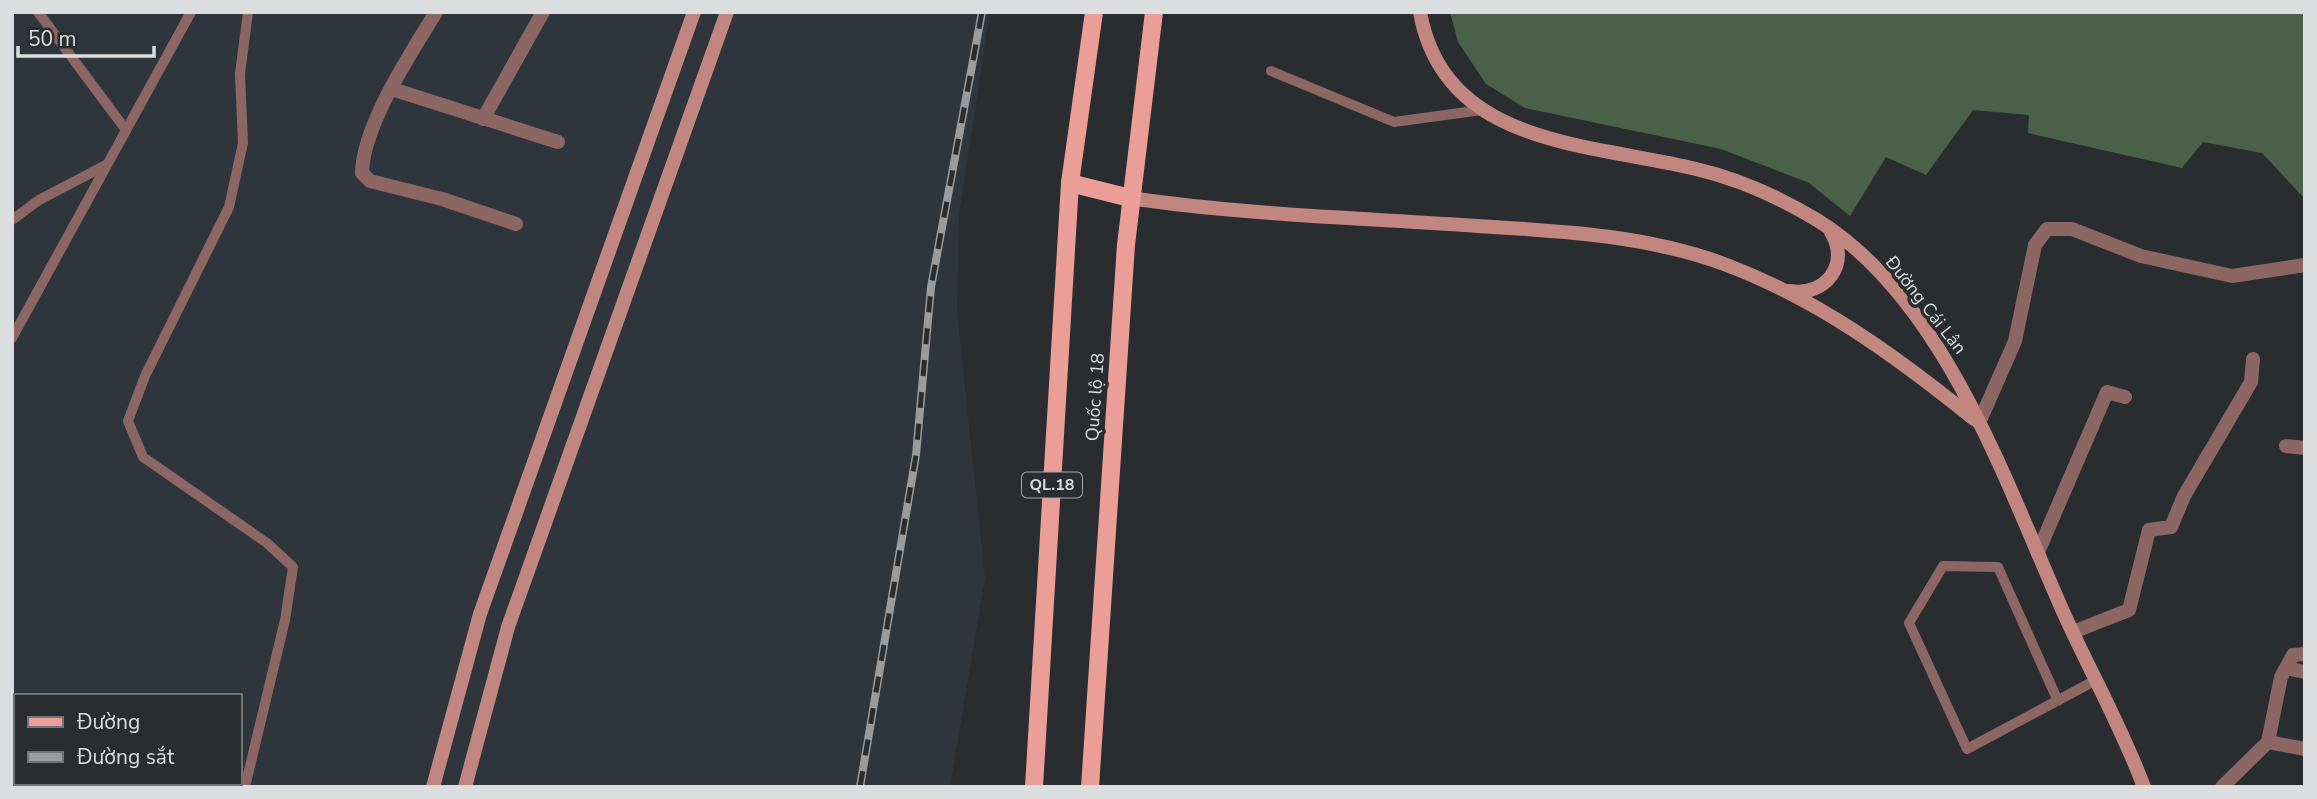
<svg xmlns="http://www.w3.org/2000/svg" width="2317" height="799" viewBox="0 0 2317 799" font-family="'Nunito Sans',sans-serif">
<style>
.built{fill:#2f353d;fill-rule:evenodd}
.forest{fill:#496149}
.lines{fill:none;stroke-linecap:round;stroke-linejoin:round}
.service{stroke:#8b6662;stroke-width:10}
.minor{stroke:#8b6662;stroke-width:14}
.secondary{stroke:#c18680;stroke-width:14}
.primary{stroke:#ea9e97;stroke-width:18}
.rail-casing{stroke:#999b9e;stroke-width:8}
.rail{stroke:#2a2d30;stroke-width:5;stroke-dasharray:16;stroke-linecap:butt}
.labels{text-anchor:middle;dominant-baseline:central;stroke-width:7;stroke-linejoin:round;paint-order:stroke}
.shield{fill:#2a2d30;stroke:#a7a8aa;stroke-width:2}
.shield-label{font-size:16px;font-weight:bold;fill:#dcdddf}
.street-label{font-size:18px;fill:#dcdddf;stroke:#2a2d30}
</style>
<rect width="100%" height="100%" fill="#2a2d30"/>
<!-- built -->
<path class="built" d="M12,12H990L959,215L957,312L985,578L950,787H12ZM16,696H240V783H16Z"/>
<!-- forest -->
<polygon class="forest" points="1450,12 2305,12 2305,199 2262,153 2203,142 2182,168 2028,133 2029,115 1973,110 1926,175 1886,157 1850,216 1809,183 1721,149 1525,108 1486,84 1458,42"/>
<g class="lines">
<!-- service -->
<g class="service">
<polyline points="38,12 126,130"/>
<polyline points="1271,71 1394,122 1482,110"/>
<polyline points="12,220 39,200 106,165"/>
<polyline points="12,338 191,12"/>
<polyline points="2058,701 1998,567 1943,566 1909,623 1967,749 2096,680"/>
<polyline points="245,787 285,620 293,567 267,543 143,457 128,421 145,376 229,207 243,143 240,74 248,12"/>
</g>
<!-- minor -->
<g class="minor">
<path d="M436,12C411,53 363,125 362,173L370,181L442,199L516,224"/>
<polyline points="392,89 558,142"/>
<polyline points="483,119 543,12"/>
<polyline points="1979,423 2015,341 2035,245 2047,229 2072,229 2141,256 2232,276 2305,265"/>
<polyline points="2286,446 2305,448"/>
<polyline points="2038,552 2107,392 2125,397"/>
<polyline points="2073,632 2129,610 2149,530 2171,527 2184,496 2251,382 2253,359"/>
<polyline points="2286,668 2305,672"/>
<polyline points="2268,742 2305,749"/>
<polyline points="2222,787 2268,742 2281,677 2293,655 2305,654"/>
</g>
<!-- secondary -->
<g class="secondary">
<path d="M1420,12C1444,147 1591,143 1696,169C1739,179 1779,197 1817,220C1945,299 2006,484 2065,616C2091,673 2122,728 2144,787"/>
<path d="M1130,198C1245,215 1362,218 1478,226C1560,231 1646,235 1724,264C1818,299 1897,357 1974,419"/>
<path d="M1790,291C1825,297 1851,264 1831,232"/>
<polyline points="433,787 480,614 694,12"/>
<polyline points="465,787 508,627 727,12"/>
</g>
<!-- primary -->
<g class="primary">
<polyline points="1070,183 1130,198"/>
<polyline points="1034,787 1070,183 1094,12"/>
<polyline points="1090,787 1126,245 1154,12"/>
</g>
<!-- rail casing -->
<g class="rail-casing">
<polyline id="rail" points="860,787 916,455 931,287 982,12"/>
</g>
<!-- rail -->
<use href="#rail" class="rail"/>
</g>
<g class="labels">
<!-- shield labels -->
<rect class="shield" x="1022" y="472.5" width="60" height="25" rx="5"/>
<g class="shield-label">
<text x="1052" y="485">QL.18</text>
</g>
<!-- street labels -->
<g class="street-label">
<text transform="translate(1926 305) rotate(52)">Đường Cái Lân</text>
<text transform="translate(1095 397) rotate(-86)">Quốc lộ 18</text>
</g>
</g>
<!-- border -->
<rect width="2317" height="799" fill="none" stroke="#dcdddf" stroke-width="28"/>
<!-- legend -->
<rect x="14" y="694" width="228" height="91" fill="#2a2d30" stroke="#717376" stroke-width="2"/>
<rect x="28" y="717" width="35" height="10" fill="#ea9e97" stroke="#717376" stroke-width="2"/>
<text x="77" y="729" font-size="21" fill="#dcdddf">Đường</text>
<rect x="28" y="752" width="35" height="10" fill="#999b9e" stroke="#717376" stroke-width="2"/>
<text x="77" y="764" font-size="21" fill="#dcdddf">Đường sắt</text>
<!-- scale -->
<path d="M18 46v10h136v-10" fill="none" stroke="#dcdddf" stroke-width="3.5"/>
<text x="28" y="46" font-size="21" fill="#dcdddf" stroke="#2a2d30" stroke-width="5" paint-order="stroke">50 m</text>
</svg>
